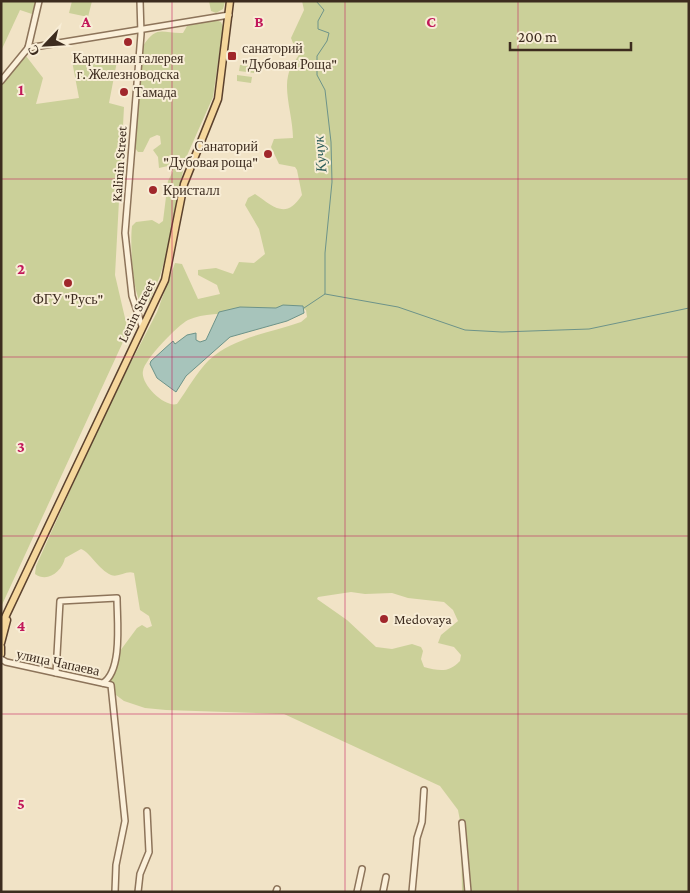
<svg xmlns="http://www.w3.org/2000/svg" width="690" height="893" viewBox="0 0 690 893" font-family="'Crimson Pro',serif">
<style>
.green{fill:#cbd099;fill-rule:evenodd}
.water{fill:#a7c4bb;stroke:#6d9389}
.lines{fill:none;stroke-linecap:round;stroke-linejoin:round}
.stream{stroke:#6d9389;stroke-width:1}
.minor-casing{stroke:#8d745a;stroke-width:8}
.major-casing{stroke:#5b422e;stroke-width:9}
.minor{stroke:#fbf0da;stroke-width:5}
.major{stroke:#f5d79c;stroke-width:6}
.grid{fill:none;stroke:#c2185b;stroke-width:1;stroke-opacity:0.55}
.poi-dot{fill:#a0272b;stroke:#f8edd6;stroke-width:2}
.labels{text-anchor:middle;dominant-baseline:central;stroke-width:4;stroke-linejoin:round;paint-order:stroke}
.poi-label{font-size:14px;fill:#3d2c1f;stroke:#f8edd6;text-anchor:start}
.street-label{font-size:14px;fill:#3d2c1f;stroke:#f8edd6}
.water-label{font-size:15px;font-style:italic;fill:#2d5d59;stroke:#f8edd6}
.grid-label{font-size:16px;text-anchor:middle;font-weight:bold;fill:#c2185b;stroke:#f8edd6;stroke-width:4;stroke-linejoin:round;paint-order:stroke}
</style>
<rect width="100%" height="100%" fill="#f1e3c6"/>
<!-- green -->
<g class="green">
<polygon points="1,1 37,1 32,14 20,10 1,51"/>
<polygon points="72,1 92,1 88,17 69,13"/>
<polygon points="209,1 225,1 225,2 223,9 216,13 211,11"/>
<path d="M302,1H689V892H462L461,826L458,810L440,786L284,714L166,710L145,708L124,701L112,692L108,682L117,655L137,628L142,625L147,628L152,626L149,616L140,610L134,573C126,570 119,578 111,575C98,569 90,552 81,549L65,558C62,571 48,583 35,574L36,566L108,407L157,312L175,263L182,264L198,299L220,294L217,285L198,275V270L216,268L233,274L239,262L254,263L265,254L259,229L245,205L248,198L255,194C274,207 286,220 302,195L297,170L295,167L279,164L271,147L274,139L293,138C293,118 284,93 288,76C290,65 299,58 302,48L301,46L293,43L291,38L304,10ZM301,308L306,310L307,317L301,322C270,333 234,337 209,360C197,372 187,390 177,404C165,408 140,384 143,371C144,360 178,325 188,320C204,313 222,314 240,313C261,311 281,310 301,308ZM351,592L365,594L392,593L408,598L444,602L453,610L458,621L441,635L438,643L454,647L461,655L460,661C449,673 439,671 424,667L421,659L423,651L421,647L412,644L392,649L376,647L347,620L317,599L318,597Z"/>
<path d="M216,20L221,22L223,27L213,97L185,160L169,245L160,276L149,302L142,305C132,292 130,243 132,226L136,222L152,220L159,224L163,221L168,181L173,171L168,166L159,168L158,157L153,150L161,144L160,136L157,135L150,138L143,152H138L135,148L143,46C157,24 163,34 183,33L187,26Z"/>
<polygon points="26,56 43,78 36,104 79,98 72,61 118,56 109,103 124,107 115,275 128,331 1,607 1,85"/>
<polygon points="240,65 255,66 254,73 239,71"/>
<polygon points="237,75 252,77 251,83 237,81"/>
</g>
<!-- water -->
<polygon class="water" points="283,305 303,306 304,313 287,321 230,337 186,376 176,392 157,378 150,364 151,361 173,341 175,344 187,335 196,333 196,340 200,342 206,340 219,312 240,307 276,308"/>
<g class="lines">
<!-- stream -->
<g class="stream">
<polyline points="325,294 398,307 465,330 502,332 589,329 689,308"/>
<polyline points="304,308 325,294 325,253 332,182 331,142 325,90 317,75 317,56 327,41 329,33 318,29 318,21 324,10 316,1"/>
</g>
<!-- minor casing -->
<g class="minor-casing">
<g id="minor">
<polyline points="140,1 141,34 125,233 132,296 142,326"/>
<polyline points="28,48 229,15"/>
<polyline points="1,81 28,48 39,1"/>
<polyline points="1,659 6,662 111,685 125,821 116,865 115,892"/>
<path d="M56,673L60,601L117,598C117,620 123,670 103,683"/>
<polyline points="462,823 468,892"/>
<polyline points="138,892 140,874 149,852 147,811"/>
<polyline points="276,892 277,889"/>
<polyline points="357,892 362,869"/>
<polyline points="383,892 386,877"/>
<polyline points="412,892 417,838 422,822 424,790"/>
</g>
</g>
<!-- major casing -->
<g class="major-casing">
<g id="major">
<polyline points="1,626 165,280 184,184 218,99 230,1"/>
<polyline points="1,643 7,620"/>
<polyline points="1,647 1,654"/>
</g>
</g>
<!-- minor -->
<use href="#minor" class="minor"/>
<!-- major -->
<use href="#major" class="major"/>
</g>
<!-- grid -->
<path class="grid" d="M172,1V892M345,1V892M518,1V892M1,179H689M1,357H689M1,536H689M1,714H689"/>
<!-- markers -->
<g class="poi-dot">
<circle cx="128" cy="42" r="5"/>
<rect x="227" y="51" width="10" height="10" rx="2.5"/>
<circle cx="124" cy="92" r="5"/>
<circle cx="268" cy="154" r="5"/>
<circle cx="153" cy="190" r="5"/>
<circle cx="68" cy="283" r="5"/>
<circle cx="384" cy="619" r="5"/>
</g>
<g class="labels">
<!-- poi labels -->
<g class="poi-label">
<text x="242" y="48">санаторий<tspan x="242" dy="16">"Дубовая Роща"</tspan></text>
<text x="128" y="58" text-anchor="middle">Картинная галерея<tspan x="128" dy="16">г. Железноводска</tspan></text>
<text x="134" y="92">Тамада</text>
<text x="258" y="146" text-anchor="end">Санаторий<tspan x="258" dy="16">"Дубовая роща"</tspan></text>
<text x="163" y="190">Кристалл</text>
<text x="68" y="299" text-anchor="middle">ФГУ "Русь"</text>
<text x="394" y="619">Medovaya</text>
</g>
<!-- street labels -->
<g class="street-label">
<text transform="translate(119 164) rotate(-86)">Kalinin Street</text>
<text transform="translate(136 311) rotate(-64)">Lenin Street</text>
<text transform="translate(58 662) rotate(12)">улица Чапаева</text>
</g>
<!-- water labels -->
<g class="water-label">
<text transform="translate(320 154) rotate(-95)">Кучук</text>
</g>
</g>
<g class="grid-label">
<text x="86" y="27">A</text>
<text x="259" y="27">B</text>
<text x="431" y="27">C</text>
<text x="21" y="95">1</text>
<text x="21" y="274">2</text>
<text x="21" y="452">3</text>
<text x="21" y="631">4</text>
<text x="21" y="809">5</text>
</g>
<!-- border -->
<rect width="690" height="893" fill="none" stroke="#3d2c1f" stroke-width="5"/>
<!-- north arrow -->
<g transform="translate(45 45) rotate(245)" stroke="#f8edd6" stroke-width="4" paint-order="stroke">
<path d="M0-4L9 19L0 12L-9 19Z" fill="#3d2c1f"/>
<text y="-8" font-size="14" font-weight="bold" text-anchor="middle" fill="#3d2c1f">С</text>
</g>
<!-- scale -->
<path d="M510 42v8h121v-8" fill="none" stroke="#3d2c1f" stroke-width="2.5"/>
<text x="518" y="42" font-size="15" fill="#3d2c1f" stroke="#f8edd6" stroke-width="4" paint-order="stroke">200 m</text>
</svg>
